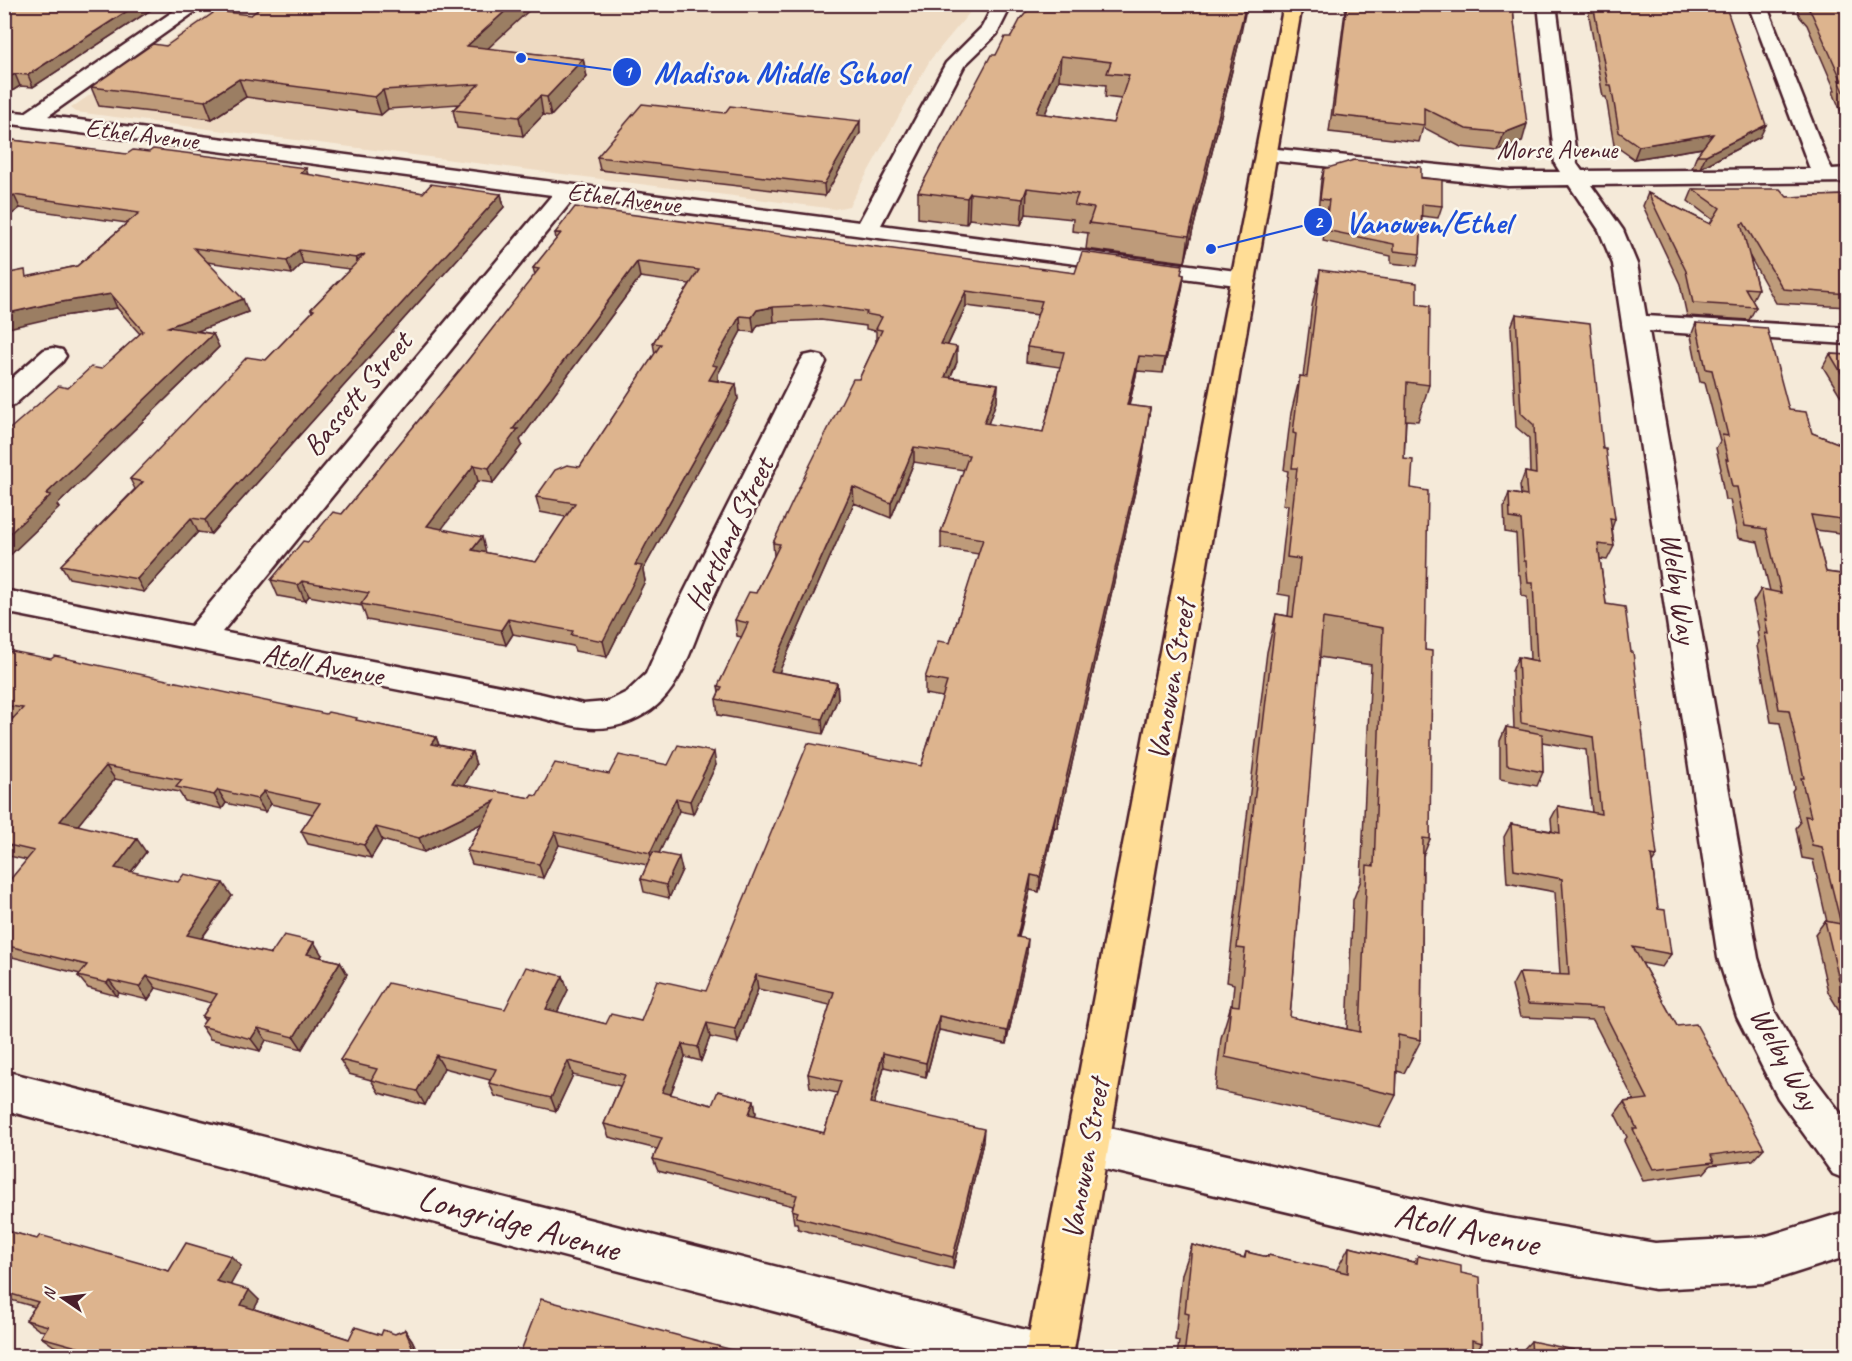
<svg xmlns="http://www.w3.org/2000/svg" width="1852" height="1361" viewBox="0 0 1852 1361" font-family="Caveat,sans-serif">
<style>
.built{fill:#eedac2}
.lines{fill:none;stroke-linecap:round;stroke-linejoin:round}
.minor-casing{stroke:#4a1f2b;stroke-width:5}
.major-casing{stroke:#4a1f2b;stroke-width:5}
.minor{fill:#fbf7ec;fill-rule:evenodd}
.major{fill:#ffdd96;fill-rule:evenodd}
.wall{fill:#be9b7a;stroke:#4a1f2b;stroke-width:1.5;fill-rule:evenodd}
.shaded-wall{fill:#9b7e63;stroke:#4a1f2b;stroke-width:1.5}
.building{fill:#ddb48e;stroke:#4a1f2b;stroke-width:1.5;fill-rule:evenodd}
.labels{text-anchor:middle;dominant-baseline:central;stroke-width:5;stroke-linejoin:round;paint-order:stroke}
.far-street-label{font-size:26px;fill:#4a1f2b;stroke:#fbf7ec}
.street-label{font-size:30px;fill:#4a1f2b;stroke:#fbf7ec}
.near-street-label{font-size:36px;fill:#4a1f2b;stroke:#fbf7ec}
.leader{fill:none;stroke:#1d4ed8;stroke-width:2}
.callout-dot{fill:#1d4ed8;stroke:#fbf7ec;stroke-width:2}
.mark-label{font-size:18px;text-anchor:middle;font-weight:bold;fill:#fff}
.callout-label{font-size:32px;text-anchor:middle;font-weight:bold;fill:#1d4ed8;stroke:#fbf7ec;stroke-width:5;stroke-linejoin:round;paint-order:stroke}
</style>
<rect width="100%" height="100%" fill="#f5ead9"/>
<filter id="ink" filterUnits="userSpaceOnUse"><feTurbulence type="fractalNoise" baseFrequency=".0167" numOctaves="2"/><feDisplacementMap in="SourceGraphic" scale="12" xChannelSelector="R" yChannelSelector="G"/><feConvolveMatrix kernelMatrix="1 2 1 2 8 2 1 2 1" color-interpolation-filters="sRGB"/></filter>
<g filter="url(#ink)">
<!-- built -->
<polygon class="built" points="222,5 976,5 930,60 849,206 835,209 76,112 71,108"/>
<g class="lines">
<!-- minor casing -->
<g class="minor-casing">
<g id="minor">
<path d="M184,4H206L48,116L859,222L946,63L982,27L994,4H1012L997,34L964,66L881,225L1244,272L1253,274L1256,279L1253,284L1244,286L574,198L222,632L542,694L583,704L607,702L627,692L646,674L671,618L800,362L804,356L813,354L822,356L826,362C787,443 748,523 710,604C693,639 684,687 651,710C613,736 582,729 542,718L4,612V590L191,626L552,195L4,123V111L25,113Z"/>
<polygon points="1538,4 1556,4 1577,164 1582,171 1810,169 1748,4 1766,4 1828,162 1832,169 1848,168 1848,182 1591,185 1623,230 1637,264 1646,316 1848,328 1848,344 1649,331 1758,958 1775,1012 1808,1070 1848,1123 1848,1180 1833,1174 1778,1098 1737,1017 1718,958 1613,264 1599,230 1569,185 1508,186 1267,160 1259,159 1256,154 1259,149 1267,148 1508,172 1560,172 1555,164"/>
<polygon points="53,348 62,350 66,356 62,362 14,405 4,407 4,385 44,350"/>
<polygon points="4,1071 1034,1332 1051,1339 1058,1356 945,1356 4,1110"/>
<polygon points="1088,1123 1484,1214 1655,1243 1764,1237 1848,1211 1848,1256 1764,1283 1655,1289 1484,1258 1088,1165 1073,1159 1066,1144 1073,1129"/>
</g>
</g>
<!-- major casing -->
<g class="major-casing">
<polygon id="major" points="1284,4 1302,4 1073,1356 1025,1356"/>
</g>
<!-- minor -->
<use href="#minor" class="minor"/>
<!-- major -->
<use href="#major" class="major"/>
</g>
<!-- wall -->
<g class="wall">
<polygon points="4,4 160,4 33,87 20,86 9,93 4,92"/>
<polygon points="1346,4 1513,4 1522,142 1498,151 1461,147 1423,127 1419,142 1329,132"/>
<polygon points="1587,4 1725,4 1760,137 1700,168 1692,168 1697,155 1703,148 1634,159 1614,145 1606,97 1603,97"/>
<polygon points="1795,4 1848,4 1848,129 1833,92 1835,90 1807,25 1800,17"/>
<path d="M1011,37L1240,38L1185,262L1086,249L1088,233L1072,231L1073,219L1026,214L1021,225L969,219L966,224L918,218V192L996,55ZM1059,80L1106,85L1105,97L1121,99L1113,123L1045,114Z"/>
<polygon points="166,46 488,49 583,59 587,77 551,116 543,115 523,136 457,128 453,110 458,104 388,109 381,115 246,97 212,119 99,106 91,87"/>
<polygon points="725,113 860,133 825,196 600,170 597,157"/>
<polygon points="4,139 81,149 308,175 423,193 501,194 504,207 211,534 198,532 144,592 69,578 61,565 135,489 130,479 266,360 312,312 311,309 350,269 303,263 292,274 207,262 248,312 197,331 213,334 219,347 57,505 59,508 4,561 68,388 101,369 140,334 117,308 56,317 28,277 77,266 127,223 20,208 4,220"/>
<polygon points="1324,169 1421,178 1442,206 1438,218 1422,216 1420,254 1417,266 1391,263 1391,256 1323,241 1327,212 1318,211 1321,180"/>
<polygon points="1693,189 1787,197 1847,195 1848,193 1848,307 1776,303 1749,255 1758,289 1752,301 1756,307 1749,320 1687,316 1680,284 1643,206 1648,193 1710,224 1713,220 1688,201"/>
<path d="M555,233L1075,273L1184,275L1182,290L1163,373L1137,371L1129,406L1150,408L1142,461L1057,828L1054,827L1039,892L1030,890L1019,937L1027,953L1006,1044L939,1030L926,1077L884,1067L874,1104L983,1142L953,1269L798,1229L797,1223H794L792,1210L793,1206L658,1171L653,1159L657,1149L609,1137L604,1124L620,1086L573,1075L556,1111L495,1096L489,1083L490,1080L444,1068L425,1105L379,1093L371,1080L349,1074L340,1060L505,1009L563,976L568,990L557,1012L606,1024L641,1021L706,991L921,766L943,697L925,694V678L950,643L979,554L941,548V532L964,470L914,462L891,518L854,503L779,672L837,683L838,698L823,734L718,715L716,699L719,692L718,686L742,637L737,636L735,620L756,593L774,556L773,543L859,379L876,343V331L866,329V326L821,320L774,322L758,325L754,332L741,331L718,374V381L736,384L738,399L649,559L643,570L645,581L607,657L575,651L573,646L513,634L506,645L367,620L362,606L309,596L305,601L278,596L271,580L308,542L342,514L464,365L535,275L533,268L556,240ZM640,277L690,284L653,343L655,354L580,467L536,497L540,512L566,517L536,562L486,553L441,529L478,481L493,483L522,445L520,440ZM966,306L1038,315L1027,347L1026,362L1060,367L1043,432L988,424L997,399L998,384L950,377L957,362L948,345ZM758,989L830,1005L808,1074L810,1087L837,1093L824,1133L755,1116L756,1113L754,1100L712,1105L670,1095L685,1057L701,1061L710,1037L738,1043Z"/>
<path d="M1320,270L1417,304L1429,385L1418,421L1406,420L1404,459L1411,488L1425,650L1430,839L1423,856L1421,1040L1404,1073L1397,1071L1396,1095L1380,1127L1215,1090L1221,1038L1231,1005H1232L1234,984L1227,982L1267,652L1276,614L1288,616L1290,596L1278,594L1288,505H1283L1288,471L1284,470L1291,413L1300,376L1303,377L1312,306ZM1319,657L1371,665L1361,880L1353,900L1347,1029L1290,1017Z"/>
<polygon points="1516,314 1603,449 1615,519 1612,528 1614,546 1607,560 1600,559 1606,604 1657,856 1652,863 1658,909 1671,954 1662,967 1642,963 1677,1026 1764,1148 1753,1160 1711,1165 1704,1173 1643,1181 1624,1141 1627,1137 1615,1114 1624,1102 1634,1100 1593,1020 1520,1017 1512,986 1519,973 1560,975 1555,892 1507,883 1504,837 1511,824 1552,831 1551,819 1558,806 1592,813 1586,750 1542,742 1543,772 1537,786 1500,779 1500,741 1506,727 1514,729 1512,671 1518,657 1530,659 1527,597 1522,596 1520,575 1518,574 1516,534 1505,532 1504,507 1509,493 1521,495 1520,486 1525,472 1530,473 1529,438 1516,427 1511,327"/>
<polygon points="1696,323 1789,410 1812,433 1848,447 1848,534 1815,530 1826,572 1848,575 1848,1025 1828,992 1815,934 1825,921 1827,922 1813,860 1802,858 1796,828 1800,823 1792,791 1794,788 1780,723 1771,722 1757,646 1759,642 1757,632 1759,630 1753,602 1761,589 1770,591 1758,542 1738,538 1730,500 1725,500 1720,472 1721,469 1716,448 1720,441 1705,383 1700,382 1691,336"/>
<polygon points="1830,354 1848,355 1848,399 1842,398 1823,367"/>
<polygon points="4,656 358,721 436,737 439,745 472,752 476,765 464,786 530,798 609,774 668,765 716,765 693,814 679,811 659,853 682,870 669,898 644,892 641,879 647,865 559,845 543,878 472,864 467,851 482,823 424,852 382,840 371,858 308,844 301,831 313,814 271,804 265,812 226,803 222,809 185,801 179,792 115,779 78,825 146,852 131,872 232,896 202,938 271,954 322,955 320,957 340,962 347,974 302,1049 266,1040 260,1051 210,1039 201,1026 205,1021 202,1017 211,1003 156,988 148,1000 119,993 117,996 88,988 78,976 80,974 4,955 4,887 27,860 4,855 4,728 14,718 4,716"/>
<polygon points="4,1230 37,1239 169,1271 241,1266 230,1285 259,1300 254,1309 349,1339 395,1334 405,1330 412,1340 420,1356 89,1356 54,1346 41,1337 45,1331 39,1330 26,1320 35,1307 4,1298"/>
<polygon points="1192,1245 1244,1258 1246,1252 1267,1257 1268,1255 1336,1271 1349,1247 1414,1262 1418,1256 1461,1273 1482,1343 1472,1355 1472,1356 1177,1356 1179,1341 1175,1340 1182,1274"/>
<polygon points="1531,1341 1575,1356 1522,1356 1522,1351"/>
</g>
<!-- shaded-wall -->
<g class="shaded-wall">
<polygon points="138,4 160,4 33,87 28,75"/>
<polygon points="513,4 536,4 471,64 467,46"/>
<polygon points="1246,4 1247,4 1240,38 1185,262 1189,236"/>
<polygon points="1061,56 1059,80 1035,138 1036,113"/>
<polygon points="583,59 587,77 551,116 547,97"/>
<polygon points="15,74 20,86 9,93 4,83 4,80"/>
<polygon points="239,79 246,97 212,119 205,101"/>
<polygon points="383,90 388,109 381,115 375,97"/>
<polygon points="540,96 543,115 523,136 519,117"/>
<polygon points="860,121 860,133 825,196 824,184"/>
<polygon points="1527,124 1522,142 1498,151 1504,133"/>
<polygon points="1766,125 1760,137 1700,168 1706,155"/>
<polygon points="1713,134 1708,147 1634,159 1639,146"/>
<polygon points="306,168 310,181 300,173"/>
<polygon points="1027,188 1026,214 1021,225 1023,199"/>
<polygon points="970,193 969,219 966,224 967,198"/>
<polygon points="501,194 504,207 211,534 205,520"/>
<polygon points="14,195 20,208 4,220 4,202"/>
<polygon points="299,250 303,263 292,274 287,261"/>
<polygon points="365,254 360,271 356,258"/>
<polygon points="637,262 640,277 520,440 522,445 493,483 489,468 513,429"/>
<polygon points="1184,275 1182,290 1163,373 1165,358"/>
<polygon points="966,291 966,306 941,359 941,344"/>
<polygon points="111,294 117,308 56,317 4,329 4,314 49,304"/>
<polygon points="243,299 248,312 174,340 168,327"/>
<polygon points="773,307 774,322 758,325 754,332 752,317 757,310"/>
<polygon points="740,316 741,331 718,374 718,381 709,380 712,365"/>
<polygon points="213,334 219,347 57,505 59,508 4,561 4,539 46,494"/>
<polygon points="957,347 957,362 944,392 945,377"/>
<polygon points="1139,356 1137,371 1125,421 1127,405"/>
<polygon points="736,384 738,399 649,559 643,570 645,581 607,657 603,641 635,565 646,544"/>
<polygon points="998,384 997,399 983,438 984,423"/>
<polygon points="1150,408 1142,461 1057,828 1058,813"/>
<polygon points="914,447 914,462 891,518 891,503"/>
<polygon points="474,465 478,481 432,542 427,526"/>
<polygon points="853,487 854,503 773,686 771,671"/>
<polygon points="191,518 198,532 144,592 137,579"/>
<polygon points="482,537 486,553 472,550"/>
<polygon points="302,581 309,596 305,601 298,585"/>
<polygon points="508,619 513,634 506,645 501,630"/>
<polygon points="837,683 838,698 823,734 822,719"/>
<polygon points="436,737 441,751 431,744"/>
<polygon points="472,752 476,765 458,797 452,783"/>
<polygon points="714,752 716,765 693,814 690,801"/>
<polygon points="106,766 115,779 70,835 60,821"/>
<polygon points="218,790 226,803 222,809 214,795"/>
<polygon points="264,791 271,804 265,812 257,799"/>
<polygon points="676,798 679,811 653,866 650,853"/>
<polygon points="495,801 499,815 424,852 419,838"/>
<polygon points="1056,812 1054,827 1039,892 1040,877"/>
<polygon points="376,827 382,840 371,858 364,845"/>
<polygon points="555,832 559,845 543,878 539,864"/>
<polygon points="137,839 146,852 124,881 115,868"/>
<polygon points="679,857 682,870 669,898 666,885"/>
<polygon points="1031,875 1030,890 1015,951 1017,937"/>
<polygon points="223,883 232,896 195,947 187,935"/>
<polygon points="1028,939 1027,953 1006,1044 1007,1031"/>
<polygon points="314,942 322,955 314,967 307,954"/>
<polygon points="340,962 347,974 302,1049 294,1037"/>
<polygon points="756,975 758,989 738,1043 735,1029"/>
<polygon points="147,976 156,988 148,1000 139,987"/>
<polygon points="563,976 568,990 552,1023 546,1009"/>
<polygon points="109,980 119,993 117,996 107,983"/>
<polygon points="939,1016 939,1030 926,1077 926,1063"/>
<polygon points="707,1023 710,1037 701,1061 698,1047"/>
<polygon points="258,1028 266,1040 260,1051 251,1039"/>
<polygon points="682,1044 685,1057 666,1106 662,1092"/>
<polygon points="883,1053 884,1067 871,1116 870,1103"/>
<polygon points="436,1055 444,1068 425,1105 417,1091"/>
<polygon points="568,1061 573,1075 556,1111 551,1098"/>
<polygon points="754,1100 756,1113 751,1128 749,1114"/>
<polygon points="984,1129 983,1142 953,1269 953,1257"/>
<polygon points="231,1256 241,1266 227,1291 216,1281"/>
<polygon points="249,1290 259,1300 251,1315 241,1305"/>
<polygon points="405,1330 412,1340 419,1356 407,1356"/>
</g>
<!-- building -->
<g class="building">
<polygon points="4,4 138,4 28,75 15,74 4,80"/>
<polygon points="265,4 513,4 467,46 583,59 547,97 540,96 519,117 453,110 479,84 383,90 375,97 239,79 205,101 91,87 153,44 166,46 216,11 251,15"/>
<path d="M1246,4L1189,236L1089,223L1094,208L1074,205L1078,194L1027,188L1023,199L970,193L967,198L918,192L991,55H996L1005,37H1011L1020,20L1033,4ZM1061,56L1111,62L1107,73L1129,75L1113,123L1036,113Z"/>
<polygon points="1347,4 1513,4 1514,22 1527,124 1504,133 1466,129 1424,108 1424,125 1333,115"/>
<polygon points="1593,4 1725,4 1766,125 1706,155 1697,155 1713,134 1639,146 1619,132 1611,85 1608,85"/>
<polygon points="1805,4 1848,4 1848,101 1839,80 1842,81 1812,14"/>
<polygon points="642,104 725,113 730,106 860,121 824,184 597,157"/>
<polygon points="4,139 127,154 133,150 149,152 153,149 306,168 300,173 423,193 431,184 501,194 205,520 191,518 137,579 61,565 143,482 130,479 247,357 266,360 314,310 311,309 365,254 356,258 299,250 287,261 194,248 243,299 168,327 213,334 46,494 51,495 4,539 4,434 59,386 68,388 91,367 101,369 143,331 111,294 49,304 4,314 4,274 25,270 26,277 77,266 139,213 14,195 4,202"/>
<polygon points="1354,160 1421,167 1421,178 1442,180 1442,206 1422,204 1420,254 1394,251 1394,244 1325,230 1329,200 1320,199 1324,169"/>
<polygon points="1693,189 1780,189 1787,197 1848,195 1848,294 1783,289 1744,223 1741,224 1758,289 1745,288 1756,307 1693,303 1686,271 1648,193 1710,224 1720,208"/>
<path d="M575,207L1075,273L1082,252L1183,265L1181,274L1184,275L1165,358L1139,356L1127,405L1150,408L1144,445L1058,813L1056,812L1040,877L1031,875L1017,937L1028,939L1007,1031L939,1016L926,1063L883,1053L870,1103L984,1129L953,1257L796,1217L798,1212L792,1210L797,1195L653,1159L662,1138L604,1124L625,1075L568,1061L551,1098L489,1083L496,1069L436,1055L417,1091L371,1080L377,1069L340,1060L388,983L505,1009L526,967L563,976L546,1009L606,1024L611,1014L641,1021L657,980L706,991L808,743L921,766L947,682L925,678L938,641L950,643L983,539L941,532L969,455L914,447L891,503L853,487L771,671L837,683L822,719L716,699L722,687L718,686L748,623L735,620L749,592L756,593L780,544L773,543L808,469L853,379H859L882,330L876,329L882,317L866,314L867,312L820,305L773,307L757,310L752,317L740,316L712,365L717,366L709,380L736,384L646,544L635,565L642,566L603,641L571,635L573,631L508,619L501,630L361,604L369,593L302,581L298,585L271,580L303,541L308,542L333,512L342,514L464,365L539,269L533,268L561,233H555ZM637,262L699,270L653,343L661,344L580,467L567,465L555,470L536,497L575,503L536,562L472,550L482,537L427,526L474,465L489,468L518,429H513ZM966,291L1042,301L1027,347L1064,352L1043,432L984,423L998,384L945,377L957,347L941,344ZM756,975L834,992L808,1074L841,1081L824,1133L749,1114L754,1100L718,1091L712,1105L662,1092L682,1044L698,1047L707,1023L735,1029Z"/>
<path d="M1320,270L1417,283V304L1430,306L1429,385L1407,382L1404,459L1413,460L1411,488L1428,491L1425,650L1432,651L1430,839L1423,838L1421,1040L1398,1035L1396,1095L1225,1057L1231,1005L1239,1006L1245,949L1237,948L1276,614L1293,617L1300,559L1287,557L1297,468H1292L1296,434L1293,433L1300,376L1307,377ZM1323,618L1383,628L1374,866L1367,865L1360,1032L1290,1017Z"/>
<polygon points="1516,314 1590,323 1603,449 1606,449 1615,519 1610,518 1614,546 1598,544 1606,604 1625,607 1631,652 1633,652 1657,856 1651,855 1658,909 1665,910 1671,954 1633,947 1677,1026 1696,1024 1764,1148 1711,1155 1714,1162 1653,1169 1633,1129 1637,1129 1624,1102 1648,1099 1602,1008 1528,1004 1519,973 1569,975 1562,879 1514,870 1511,824 1560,833 1558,806 1601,814 1593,737 1521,723 1518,657 1537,661 1533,583 1528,583 1526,561 1524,561 1521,520 1510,518 1509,493 1527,496 1525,472 1536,474 1534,425 1521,413"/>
<polygon points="1696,323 1767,328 1789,410 1806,412 1812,433 1848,447 1848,520 1811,515 1826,572 1848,575 1848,995 1839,980 1825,921 1841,924 1822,847 1812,845 1805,816 1811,817 1801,778 1804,778 1789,710 1779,709 1765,633 1768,634 1765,619 1767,620 1761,589 1781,593 1766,529 1745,526 1737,487 1732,487 1726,459 1728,460 1722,435 1728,436 1712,370 1706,369"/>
<polygon points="1830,354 1848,355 1848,384"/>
<polygon points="11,651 51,659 55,656 326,714 328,712 357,718 356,720 436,737 431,744 472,752 452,783 530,798 532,795 537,796 555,763 609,774 619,755 668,765 678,745 714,752 690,801 676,798 650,853 555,832 539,864 467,851 495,801 419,838 376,827 364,845 301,831 320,803 264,791 257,799 218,790 214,795 176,787 182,780 106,766 60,821 137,839 115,868 178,882 184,874 223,883 187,935 271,954 284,935 314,942 307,954 340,962 294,1037 258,1028 251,1039 201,1026 207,1018 202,1017 217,994 147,976 139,987 109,980 107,983 78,976 87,965 4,945 4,887 34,851 4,844 4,728 23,708 4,705 4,656 6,656"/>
<polygon points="1506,727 1542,734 1543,772 1507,765"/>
<polygon points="653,852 679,857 666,885 641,879"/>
<polygon points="4,1230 37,1239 40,1235 169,1271 186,1243 231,1256 216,1281 249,1290 241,1305 349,1339 355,1327 381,1335 383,1330 395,1334 405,1330 412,1346 407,1356 109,1356 41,1337 48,1326 26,1320 38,1302 4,1292"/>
<polygon points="1192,1245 1245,1258 1246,1252 1268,1257 1268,1255 1348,1273 1349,1247 1417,1263 1418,1256 1461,1266 1461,1273 1480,1277 1482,1343 1472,1340 1472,1356 1184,1356 1189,1314 1185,1313"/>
<polygon points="541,1299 755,1356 519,1356"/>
<polygon points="1531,1341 1574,1350 1575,1356 1532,1356"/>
</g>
</g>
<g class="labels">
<!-- far-street labels -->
<g class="far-street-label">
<text transform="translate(142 134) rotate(7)">Ethel Avenue</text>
<text x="1557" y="149">Morse Avenue</text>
<text transform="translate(624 198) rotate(7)">Ethel Avenue</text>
</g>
<!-- street labels -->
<g class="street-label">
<text transform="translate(357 394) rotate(-50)">Bassett Street</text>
<text transform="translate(729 534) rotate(-64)">Hartland Street</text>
<text transform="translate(1679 588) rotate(81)">Welby Way</text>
<text transform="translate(323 664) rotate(11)">Atoll Avenue</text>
<text transform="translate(1171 680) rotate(-80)">Vanowen Street</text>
<text transform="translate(1785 1058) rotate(61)">Welby Way</text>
<text transform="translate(1085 1159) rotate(-80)">Vanowen Street</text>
</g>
<!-- near-street labels -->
<g class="near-street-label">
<text transform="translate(519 1223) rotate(15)">Longridge Avenue</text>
<text transform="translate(1467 1229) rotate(12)">Atoll Avenue</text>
</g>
</g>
<!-- callouts -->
<path class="leader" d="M521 58L627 72M1211 249L1318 222"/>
<g class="callout-dot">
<circle cx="521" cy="58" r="6"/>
<circle cx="1211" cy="249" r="6"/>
<circle cx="627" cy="72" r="15"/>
<circle cx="1318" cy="222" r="15"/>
</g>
<g class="mark-label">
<text x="627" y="78">1</text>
<text x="1318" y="228">2</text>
</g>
<g class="callout-label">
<text x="780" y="83">Madison Middle School</text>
<text x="1428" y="233">Vanowen/Ethel</text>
</g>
<!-- margin -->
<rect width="1852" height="1361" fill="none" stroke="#fbf7ec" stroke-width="24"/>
<rect x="12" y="12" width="1828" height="1337" fill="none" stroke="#4a1f2b" stroke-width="2" filter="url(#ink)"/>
<!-- north arrow -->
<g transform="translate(63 1298) rotate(284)" stroke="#fbf7ec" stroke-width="4.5" paint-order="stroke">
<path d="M0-4.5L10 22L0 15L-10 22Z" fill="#4a1f2b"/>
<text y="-9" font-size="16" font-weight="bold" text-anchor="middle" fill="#4a1f2b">N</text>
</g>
</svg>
